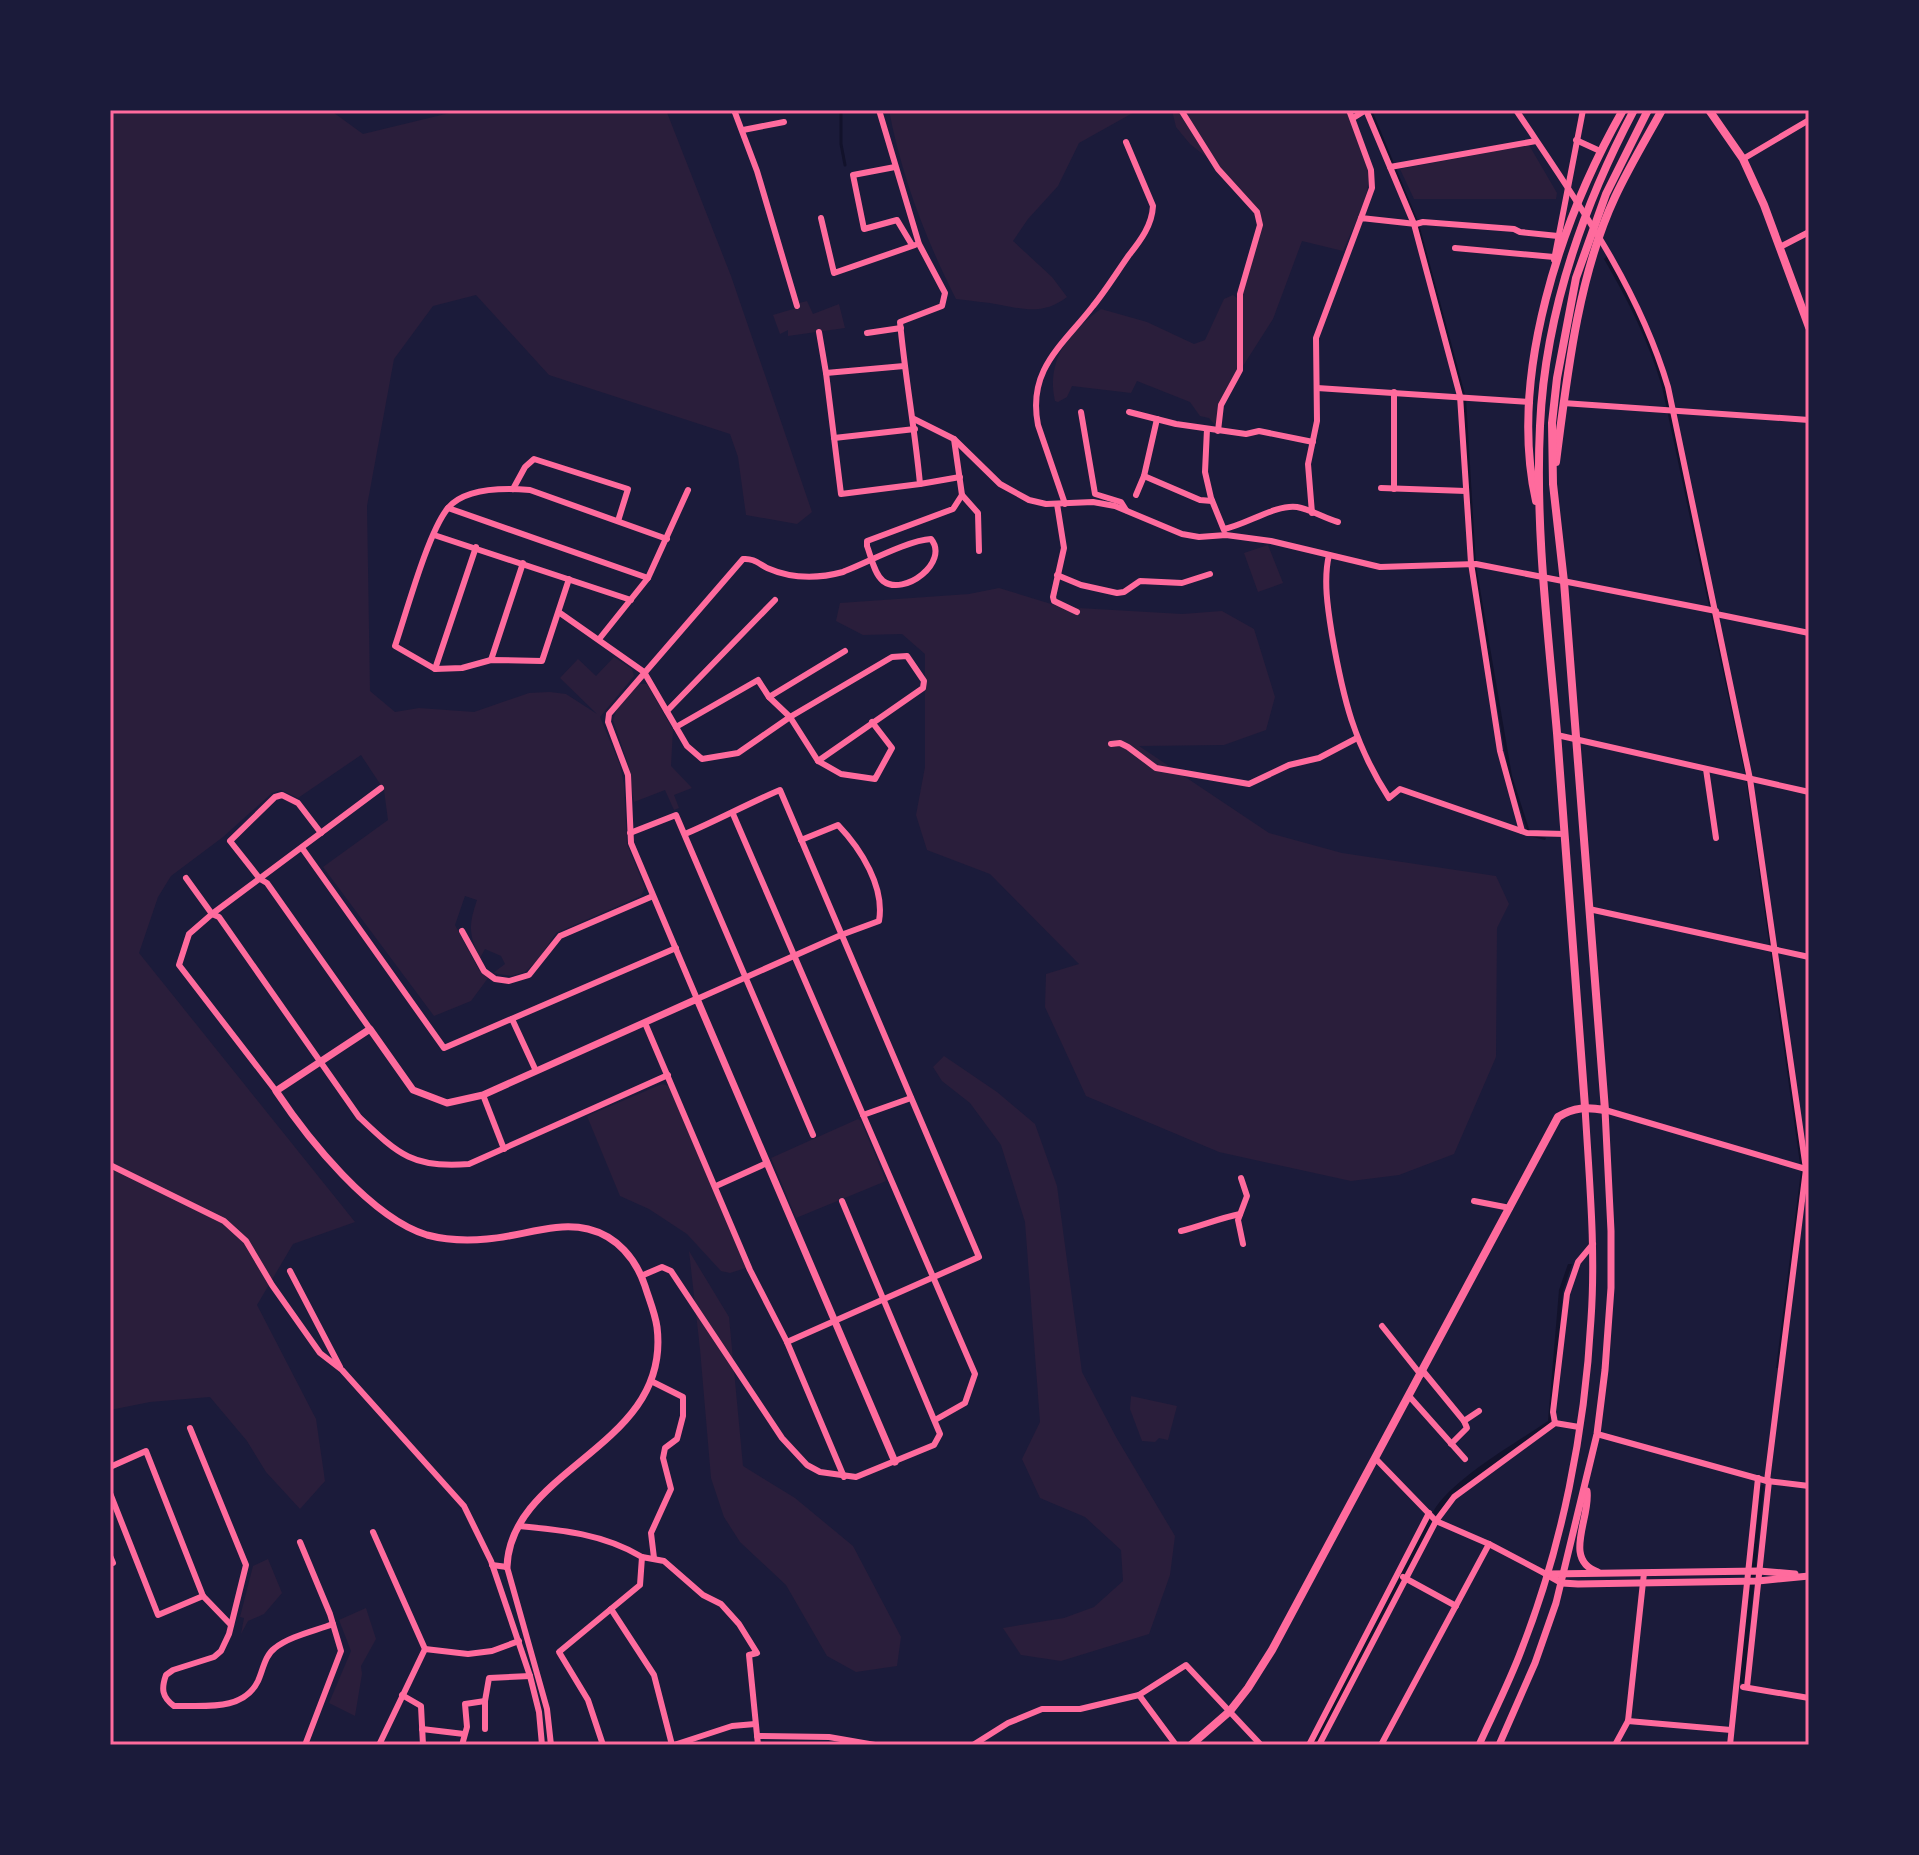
<svg xmlns="http://www.w3.org/2000/svg" width="1919" height="1855" viewBox="0 0 1919 1855" font-family="Manrope,sans-serif">
<style>
.green{fill:#2a1e3b}
.water{fill:#12122b}
.lines{fill:none;stroke-linecap:round;stroke-linejoin:round}
.stream{stroke:#12122b;stroke-width:3}
.minor{stroke:#ff6b9d;stroke-width:6}
.tertiary{stroke:#ff6b9d;stroke-width:7}
.secondary{stroke:#ff6b9d;stroke-width:8}
.neatline{fill:none;stroke:#ff6b9d;stroke-width:3}
</style>
<rect width="100%" height="100%" fill="#1b1b3a"/>
<!-- green -->
<g class="green">
<path d="M110,110H330L363,134L462,110H666L731,276L812,512L797,524L746,515L738,457L730,434L549,375L476,295L433,306L394,359L367,506L370,691L395,712L419,708L474,712L529,693L550,692L566,694L597,714L560,678L578,659L596,676L614,657L632,669L634,676L600,717L620,765L624,785L627,844L645,888L641,896L556,933L538,960L525,972L511,976L493,973L505,964L501,956L485,949L480,958C468,934 469,924 477,900L465,896L455,925L479,970L488,978L471,1001L434,1016L323,867L388,820L384,790L361,755L298,798L281,790L272,793L223,837L171,876L158,897L139,953L355,1222L293,1244L257,1305L316,1419L325,1481L300,1509L266,1472L247,1441L210,1397L150,1402L110,1410Z"/>
<path d="M889,110H1138L1079,143L1058,186L1028,219L1013,241L1052,277L1067,297C1045,314 1026,310 1001,305C986,302 971,301 956,299C926,240 901,175 889,110Z"/>
<path d="M1172,110H1346C1355,127 1371,165 1368,184C1366,204 1351,232 1343,251L1302,241L1273,319L1243,366L1242,292L1262,225L1259,210L1219,167L1190,144L1176,127Z"/>
<polygon points="1529,145 1557,193 1556,199 1414,199 1400,169"/>
<path d="M1233,295L1237,298L1238,369L1219,405L1217,427L1209,418L1200,416L1190,402L1137,381L1131,393L1072,386L1067,397L1058,402L1055,401C1046,359 1069,332 1101,309L1147,322L1194,344L1205,340L1224,299Z"/>
<polygon points="807,301 813,314 839,304 845,328 788,336 788,330 780,334 773,315 800,307 799,303"/>
<polygon points="1268,545 1283,583 1258,592 1244,553"/>
<polygon points="999,588 1061,607 1182,614 1222,611 1254,629 1275,697 1266,730 1224,745 1139,746 1269,833 1342,853 1496,876 1509,904 1497,928 1496,1057 1454,1154 1399,1175 1351,1181 1219,1152 1086,1096 1045,1007 1046,974 1079,964 990,874 927,850 916,815 925,767 925,654 902,634 863,635 836,621 840,603 969,594"/>
<polygon points="639,684 647,684 673,730 671,766 692,788 674,795 679,808 674,810 665,790 634,802 628,764 613,720 617,709"/>
<polygon points="944,1056 997,1092 1035,1124 1057,1186 1082,1372 1116,1437 1175,1536 1170,1575 1149,1634 1061,1661 1021,1655 1003,1628 1064,1618 1094,1607 1123,1581 1121,1550 1085,1517 1040,1498 1022,1459 1040,1422 1025,1222 1001,1145 970,1103 942,1081 933,1067"/>
<polygon points="662,1084 669,1086 746,1268 730,1273 721,1271 687,1234 649,1209 620,1196 587,1116"/>
<polygon points="858,1119 861,1121 886,1181 796,1218 771,1158"/>
<polygon points="689,1251 729,1317 743,1466 795,1498 853,1546 901,1637 897,1666 856,1672 827,1656 786,1585 740,1542 724,1517 711,1478 700,1349"/>
<polygon points="1131,1396 1177,1406 1168,1440 1159,1438 1155,1442 1142,1441 1130,1409"/>
<polygon points="268,1559 282,1593 264,1614 248,1621 241,1634 244,1618 240,1617 253,1566"/>
<polygon points="366,1608 376,1639 361,1666 362,1674 355,1716 329,1703 351,1651 339,1620"/>
</g>
<!-- water -->
<g class="water">
<polygon points="1367,110 1372,110 1419,224 1466,398 1476,565 1512,776 1529,829 1533,835 1546,838 1545,840 1529,836 1509,776 1473,565 1463,398 1431,275"/>
<path d="M1608,255C1636,303 1663,355 1670,410L1749,778L1804,1170L1779,1368H1776L1801,1171L1746,779L1662,387C1649,342 1628,300 1604,259Z"/>
<path d="M1568,1264H1572L1563,1291L1552,1423L1454,1493L1436,1516L1433,1512C1451,1479 1516,1443 1548,1421L1559,1290Z"/>
<polygon points="1761,1485 1764,1485 1744,1683 1739,1683"/>
<polygon points="1429,1519 1433,1521 1317,1745 1312,1745"/>
</g>
<g class="lines">
<!-- stream -->
<polyline class="stream" points="841,110 841,144 845,165"/>
<!-- minor -->
<g class="minor">
<polyline points="734,110 757,171 797,306"/>
<path d="M879,110L919,244L945,293L942,306L900,322C905,376 915,430 920,484L841,494L826,373L904,366"/>
<polyline points="1181,110 1218,169 1257,212 1260,225 1240,294 1240,370 1221,405 1218,431"/>
<polyline points="1349,110 1371,170 1372,188 1361,218"/>
<path d="M1516,110C1574,197 1638,285 1668,387L1750,779L1806,1169L1767,1481"/>
<polyline points="1353,118 1366,110 1414,224 1460,396 1471,563 1500,751 1522,831"/>
<polyline points="743,130 784,122"/>
<polyline points="1576,140 1600,151"/>
<polyline points="1743,159 1809,120"/>
<polyline points="895,167 853,175 864,229 897,220 912,245"/>
<polyline points="1390,167 1536,141"/>
<polyline points="821,218 834,273 915,245"/>
<polyline points="1780,247 1809,232"/>
<polyline points="1455,248 1554,257"/>
<polyline points="1554,260 1583,110"/>
<polyline points="819,332 826,373"/>
<polyline points="867,333 901,328"/>
<polyline points="1317,388 1530,402"/>
<polyline points="1563,403 1809,420"/>
<polyline points="1081,412 1095,494 1121,502 1126,510"/>
<polyline points="1129,412 1176,424 1246,434 1259,431 1313,442"/>
<polyline points="914,419 954,439 1000,484 1029,500 1046,504 1093,502 1115,506 1182,534 1199,537 1226,535 1271,541 1380,567 1476,564 1716,611"/>
<polyline points="1207,429 1205,472 1211,498 1224,530"/>
<polyline points="834,438 915,429"/>
<polyline points="1144,476 1200,500 1212,501"/>
<polyline points="920,484 960,477"/>
<polyline points="1381,488 1466,491"/>
<polyline points="513,489 525,467 534,459 628,489 618,521"/>
<polyline points="1394,489 1394,392"/>
<polyline points="962,495 978,513 979,551"/>
<polyline points="1136,495 1144,476 1157,419"/>
<polyline points="1057,504 1064,548 1053,597 1054,601 1077,612"/>
<path d="M1065,504L1038,425C1027,369 1063,345 1093,306C1106,290 1117,272 1129,255C1141,240 1152,225 1153,206L1126,142"/>
<polyline points="448,508 648,578"/>
<polyline points="1312,513 1308,464 1317,421 1316,338 1361,218 1416,224 1423,222 1514,229 1520,232 1558,236"/>
<path d="M1224,529C1246,525 1276,504 1297,507C1310,509 1324,518 1338,522"/>
<polyline points="434,535 631,600"/>
<path d="M1329,555C1323,580 1328,610 1332,635C1343,698 1354,744 1389,798L1400,789L1527,833L1565,834"/>
<polyline points="1057,575 1081,585 1117,593 1124,592 1140,581 1182,583 1210,574"/>
<path d="M569,579L542,661L491,660L462,668L435,669L395,646C406,614 428,532 448,508C465,488 505,488 530,490L667,539"/>
<polyline points="560,613 644,672 687,746 702,759 738,753 790,717 892,657 907,656 924,681 923,688 818,761"/>
<polyline points="1716,614 1809,633"/>
<polyline points="600,638 648,578 688,490"/>
<polyline points="491,660 523,563"/>
<polyline points="435,669 476,547"/>
<polyline points="769,697 845,651"/>
<polyline points="667,711 775,600"/>
<polyline points="676,727 758,680 769,697 790,717 818,761 841,774 875,779 892,748 872,722"/>
<polyline points="1557,735 1809,792"/>
<polyline points="1111,744 1120,743 1128,747 1156,768 1249,784 1289,765 1319,758 1357,738"/>
<polyline points="1706,769 1716,838"/>
<polyline points="733,814 975,1374 965,1403 935,1420"/>
<polyline points="321,833 298,803 282,795 275,797 230,841 260,879 267,883 370,1029"/>
<polyline points="630,833 676,815 813,1135"/>
<path d="M685,834C718,820 747,804 780,790L979,1257L787,1342"/>
<path d="M801,840L838,825C861,849 885,887 879,921L841,935L697,999L631,843L628,775L608,722L609,714L743,559C753,558 758,563 767,568C792,579 817,579 843,572L845,571C866,563 909,540 931,539C950,562 904,597 883,581C874,574 871,556 867,546V541L953,509L962,495L954,439"/>
<polyline points="302,848 444,1048 676,948"/>
<path d="M186,878L212,914L219,917L359,1117C398,1154 413,1169 469,1164L668,1075"/>
<polyline points="1589,909 1809,957"/>
<polyline points="462,931 484,971 495,979 509,981 529,975 560,936 653,896"/>
<polyline points="512,1019 536,1071"/>
<polyline points="645,1023 750,1270 787,1342 844,1477"/>
<polyline points="276,1091 179,965 189,934 212,914 381,788"/>
<polyline points="483,1095 504,1149"/>
<polyline points="1605,1110 1809,1170"/>
<polyline points="863,1115 911,1098"/>
<polyline points="110,1165 224,1221 246,1241 272,1285 320,1353 342,1370 464,1506 491,1561 530,1676 539,1712 542,1745"/>
<polyline points="1241,1178 1247,1196 1238,1220 1243,1244"/>
<polyline points="716,1186 767,1163"/>
<polyline points="1474,1201 1510,1208"/>
<path d="M1181,1231C1201,1226 1220,1218 1240,1214"/>
<polyline points="290,1271 340,1367"/>
<polyline points="641,1276 662,1267 671,1271 782,1438 807,1465 820,1472 856,1477 934,1445 940,1434 842,1201"/>
<polyline points="1382,1326 1421,1375"/>
<polyline points="1423,1371 1464,1421"/>
<polyline points="651,1381 683,1397 683,1416 677,1439 665,1448 663,1458 671,1489 651,1533 654,1558"/>
<polyline points="1409,1396 1465,1459"/>
<polyline points="1555,1423 1553,1412 1567,1294 1578,1262 1593,1244"/>
<path d="M190,1428L246,1565L229,1634L221,1651L214,1657L173,1670L166,1675C161,1689 162,1697 174,1706C203,1705 243,1712 258,1681C263,1670 265,1655 275,1648C290,1636 315,1631 333,1624"/>
<polyline points="1597,1434 1767,1481 1809,1486"/>
<polyline points="1451,1444 1467,1428 1464,1421 1479,1411"/>
<polyline points="1375,1458 1436,1521 1489,1544 1546,1574"/>
<polyline points="110,1467 146,1451 203,1596 231,1625"/>
<polyline points="110,1493 158,1615 203,1596"/>
<path d="M519,1526C562,1530 604,1534 642,1557"/>
<polyline points="373,1532 425,1649"/>
<polyline points="300,1542 330,1614 341,1651 305,1745"/>
<polyline points="110,1556 113,1563 110,1564"/>
<polyline points="492,1565 507,1567 547,1709 551,1745"/>
<polyline points="1403,1577 1456,1606"/>
<polyline points="611,1609 654,1675 672,1745"/>
<polyline points="425,1649 468,1654 492,1651 519,1641"/>
<polyline points="1743,1687 1809,1698"/>
<polyline points="1747,1687 1769,1481"/>
<polyline points="402,1695 421,1706 423,1745"/>
<polyline points="1139,1695 1176,1745"/>
<polyline points="1628,1721 1731,1730"/>
<polyline points="422,1729 464,1734"/>
<polyline points="485,1729 485,1701 489,1678 530,1676"/>
<polyline points="757,1736 829,1737 875,1745"/>
<polyline points="379,1745 425,1649"/>
<polyline points="462,1745 467,1727 465,1704 485,1701"/>
<polyline points="603,1745 588,1700 559,1652 640,1585 642,1557 664,1561 703,1595 721,1604 739,1624 757,1653 749,1655 758,1745"/>
<polyline points="674,1745 732,1726 755,1724"/>
<polyline points="973,1745 1008,1723 1042,1709 1080,1709 1139,1695 1186,1665 1261,1745"/>
<polyline points="1309,1745 1429,1513"/>
<polyline points="1319,1745 1436,1521 1454,1497 1555,1423 1579,1427"/>
<polyline points="1381,1745 1489,1544"/>
<polyline points="1615,1745 1628,1721 1644,1573"/>
<polyline points="1730,1745 1758,1478"/>
</g>
<!-- tertiary -->
<g class="tertiary">
<path d="M1587,1491C1591,1517 1562,1560 1598,1572"/>
<path d="M507,1567C510,1467 672,1447 657,1327C655,1313 649,1299 645,1286C636,1259 617,1236 588,1229C555,1221 520,1237 487,1239C467,1241 446,1240 427,1235C371,1218 308,1139 276,1091L370,1029L413,1090L447,1103L483,1095L697,999L895,1462"/>
<polyline points="1546,1574 1562,1583 1578,1584 1758,1581 1809,1576"/>
<polyline points="1548,1574 1759,1571 1795,1574"/>
<path d="M1479,1745C1493,1714 1509,1683 1521,1651C1562,1547 1585,1431 1591,1319C1596,1249 1589,1178 1585,1107"/>
<polyline points="1499,1745 1535,1663 1556,1603 1597,1434 1605,1370 1611,1288 1611,1231 1605,1110"/>
</g>
<!-- secondary -->
<g class="secondary">
<polyline points="1709,110 1743,159 1764,205 1809,327"/>
<path d="M1556,462C1567,376 1578,276 1615,197C1629,167 1646,139 1662,110"/>
<path d="M1536,501C1508,375 1561,219 1623,110"/>
<path d="M1585,1107C1576,983 1567,858 1557,733C1548,631 1535,528 1540,426C1545,314 1582,208 1634,110"/>
<path d="M1191,1745L1230,1711L1248,1688L1272,1650L1558,1117C1574,1107 1587,1107 1605,1110L1564,582L1553,484L1552,423L1557,378L1576,278L1606,194L1648,110"/>
</g>
</g>
<!-- border -->
<rect width="1919" height="1855" fill="none" stroke="#1b1b3a" stroke-width="224"/>
<rect x="112" y="112" width="1695" height="1631" class="neatline"/>
</svg>
